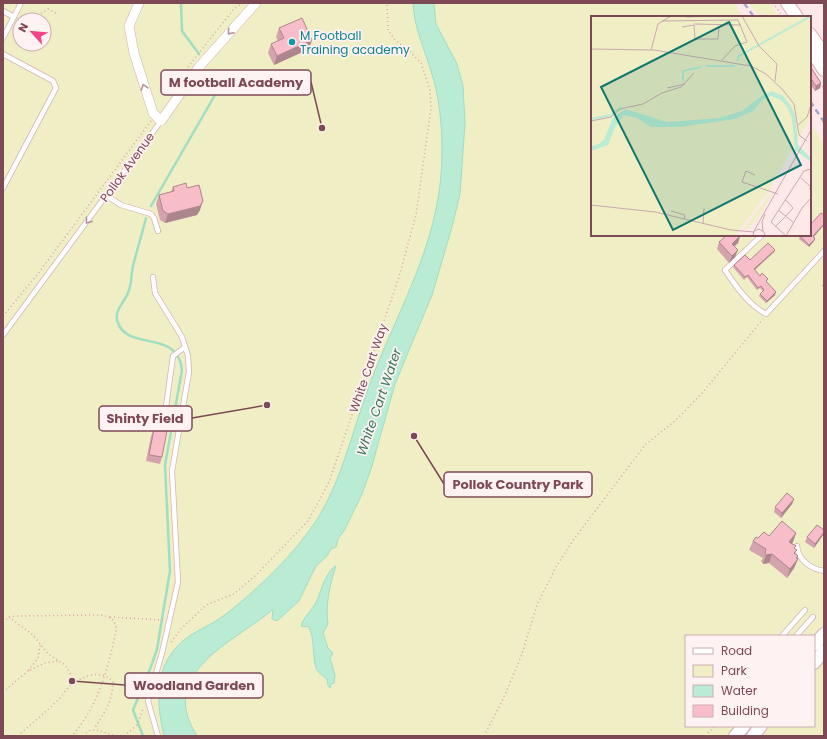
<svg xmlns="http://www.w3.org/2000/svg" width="827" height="739" viewBox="0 0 827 739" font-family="Poppins,sans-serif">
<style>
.green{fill:#efeec5;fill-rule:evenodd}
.water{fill:#baebd5;stroke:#a0dec2}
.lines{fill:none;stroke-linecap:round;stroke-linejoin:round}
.stream{stroke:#a0dec2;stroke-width:2.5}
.service-casing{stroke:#d7b2b7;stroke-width:6}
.minor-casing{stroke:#d7b2b7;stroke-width:10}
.secondary-casing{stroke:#d9acb2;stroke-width:14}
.path{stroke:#dda0ac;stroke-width:1.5;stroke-dasharray:1 3;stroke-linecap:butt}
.service{stroke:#fff;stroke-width:4.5}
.minor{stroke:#fff;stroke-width:9}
.secondary{stroke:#fff;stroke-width:12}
.rail{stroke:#a4a7cb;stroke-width:2.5;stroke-dasharray:6 4;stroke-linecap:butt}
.wall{fill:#d4a3ad}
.shaded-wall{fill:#ad858d}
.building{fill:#f7bec9;stroke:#ad858d}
.oneway{stroke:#b19299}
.culture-dot{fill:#0f9aa8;stroke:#fff2f2;stroke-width:1.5}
.labels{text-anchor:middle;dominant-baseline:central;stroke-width:3.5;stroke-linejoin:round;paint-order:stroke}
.culture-label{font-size:12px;fill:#0d838f;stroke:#fff2f2;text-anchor:start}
.street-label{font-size:12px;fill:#7d4955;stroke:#fff2f2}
.water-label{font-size:13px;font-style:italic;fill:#387b5e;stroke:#fff2f2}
.inset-river{fill:none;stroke:#baebd5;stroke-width:2}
.inset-road{fill:none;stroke:#caa9ae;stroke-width:1}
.view{fill:#0f766e;fill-opacity:0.15;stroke:#0f766e;stroke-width:2}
.inset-edge{fill:none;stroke:#7d4955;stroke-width:2}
.leader{fill:none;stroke:#7d4955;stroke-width:1.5}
.callout-dot{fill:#7d4955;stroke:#fff2f2;stroke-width:1.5}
.callout{fill:#fff2f2;stroke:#7d4955;stroke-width:1.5}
.callout-label{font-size:13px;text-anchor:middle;font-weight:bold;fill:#7d4955}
</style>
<rect width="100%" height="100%" fill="#fee9e9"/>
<!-- green -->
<g class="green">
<path d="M3,3H735L743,17H592V235H810V123L824,144V736H3ZM20,20H44V44H20ZM686,636H814V726H686Z"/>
<polygon points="748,3 770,3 779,17 760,17"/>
</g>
<!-- water -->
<g class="water">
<path d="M413,3H434L436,24L457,64L463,86L465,123L460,194L452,227L432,295L395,384L371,469L362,494L345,529L338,539L336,547L331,549L327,556L316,566L299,601L277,621L272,619L273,610L271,611C242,636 174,665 187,714C189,722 193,729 197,736H164C155,698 154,659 191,635C202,628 215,623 226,614C260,587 294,555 318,518C344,475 354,424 372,378C402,301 443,236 442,149C442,124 439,95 431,71C424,48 414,27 413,3Z"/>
<path d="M335,566H336C330,583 325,606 328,624L323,633L328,648L333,653L330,658L335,675L334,683L331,684L330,688C327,686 328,683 327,680C324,675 318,674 316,668C312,654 315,640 309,627L301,626C304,616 312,611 316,602C322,590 324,575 335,566Z"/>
</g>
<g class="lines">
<!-- stream -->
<g class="stream">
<polyline points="181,3 182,31 199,54"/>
<polyline points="151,206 219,88 219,74"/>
<path d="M143,736L133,710L152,664L157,649L170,571L165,465L182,370C178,329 128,351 118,323C113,311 124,303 128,293C132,284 131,274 133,266C137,250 142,234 146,218"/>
</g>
<!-- service casing -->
<g class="service-casing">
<g id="service">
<polyline points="3,11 14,17"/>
<polyline points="3,38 21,3"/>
<polyline points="3,54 53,81 56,88 3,188"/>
<polyline points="107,196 121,205 151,214 154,218 158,231"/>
<path d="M762,235L725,270C737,288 748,304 766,314L824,251"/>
<polyline points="153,277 155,293 182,337 188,356 189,372 172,471 178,582 162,653 148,701 158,736"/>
<polyline points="3,335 161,121"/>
<polyline points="162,436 173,356 185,347"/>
<path d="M797,546C798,560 811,569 824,571"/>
<polyline points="782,636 805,610"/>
<polyline points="796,636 813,617"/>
</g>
</g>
<!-- minor casing -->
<g class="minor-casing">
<polyline id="minor" points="139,3 129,26 134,53 153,113 161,121 199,67 256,3"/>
</g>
<!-- secondary casing -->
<g class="secondary-casing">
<g id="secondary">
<polyline points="787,3 797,17"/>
<polyline points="810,34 824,54"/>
<polyline points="810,49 824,70"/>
<polyline points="814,645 824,634"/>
<polyline points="814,663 824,651"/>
<polyline points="735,736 744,726"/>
<polyline points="753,736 761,726"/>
</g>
</g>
<!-- path -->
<g class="path">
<polyline points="773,3 783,17"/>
<polyline points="31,20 48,9 58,14"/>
<polyline points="188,67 233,10 242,3"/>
<polyline points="820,83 824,89"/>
<polyline points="822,285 824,287"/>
<polyline points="3,316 37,275 151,121"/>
<polyline points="9,617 33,635 48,654 65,665 75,682"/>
<polyline points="110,617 164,620"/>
<path d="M3,622L9,617L16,616L99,615C110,616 116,619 116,631C108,669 98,706 72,736"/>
<polyline points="171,642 181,629 206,605 234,594 257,574 308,521 329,482 399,277 416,215 431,108 430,90 421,63 408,50 395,40 388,30 387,3"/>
<polyline points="40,645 38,658 28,671 45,663 59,661"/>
<polyline points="3,692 28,671"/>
<path d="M18,736C31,724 45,713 57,701C62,696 65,691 69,687C81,676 102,668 113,682C113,700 104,714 94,729"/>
<path d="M83,736C94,724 101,733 114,735C118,736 123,735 127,736"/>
<polyline points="124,736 137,725 143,709"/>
<polyline points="484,736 503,699 521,657 537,605 556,567 574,539 645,445 676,420 703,392 763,319"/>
<polyline points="705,736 715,726"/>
</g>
<!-- service -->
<use href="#service" class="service"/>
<!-- minor -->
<use href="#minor" class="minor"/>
<!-- secondary -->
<use href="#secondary" class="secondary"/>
<!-- rail -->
<g class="rail">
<polyline points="744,3 754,17"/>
<polyline points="810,101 824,122"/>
</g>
</g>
<!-- wall -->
<g class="wall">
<polygon points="279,28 309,49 274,65 268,53 271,44 278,41 276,37"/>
<polygon points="810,66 821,83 820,88 815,91 810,84"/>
<polygon points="173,187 187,188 200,210 197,215 165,223 160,220 156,204 159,195 171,192"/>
<polygon points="824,215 824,227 823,226 813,237 815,239 814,241 809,247 799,239 800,236"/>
<polygon points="740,236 738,243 734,246 735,257 729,263 717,249 719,242"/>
<polygon points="775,250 774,252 755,270 760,276 768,279 766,282 775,295 766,303 759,296 760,294 763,291 760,288 757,290 747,277 744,280 733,267 734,265 750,260"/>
<polygon points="157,425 162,430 162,457 160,464 146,461 151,436 154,429 156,429"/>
<polygon points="794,499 792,504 781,518 774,512 775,507"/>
<polygon points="824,530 823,535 814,548 805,542 807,537"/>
<polygon points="796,533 792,543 795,548 795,554 798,559 794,568 787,578 769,563 763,564 761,561 763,558 749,550 753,541 758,538"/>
</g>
<!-- shaded-wall -->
<g class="shaded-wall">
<polygon points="312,40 309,49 274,65 277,56"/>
<polygon points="821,83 820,88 815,91 816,86"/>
<polygon points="203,201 200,210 197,215 165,223 168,214"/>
<polygon points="824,224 823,226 812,239 813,236"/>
<polygon points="740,236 738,243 729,251 732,244"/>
<polygon points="815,239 814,241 809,247 809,245"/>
<polygon points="738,250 735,257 729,263 732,256"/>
<polygon points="775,250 774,252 753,271 754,269"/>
<polygon points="776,292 775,295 766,303 767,301"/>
<polygon points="794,499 792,504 781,518 782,513"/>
<polygon points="824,532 823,535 814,548 815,544"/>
<polygon points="796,533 793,542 786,551 789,542"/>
<polygon points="772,554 769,563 763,564 766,555"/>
<polygon points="798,556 796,561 798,559 794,568 787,578 790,569"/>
</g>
<!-- building -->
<g class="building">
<polygon points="302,18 312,40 277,56 271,44 284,38 279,28"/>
<polygon points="810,66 821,83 816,86 810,77"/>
<polygon points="186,183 187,188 199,185 203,201 200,206 168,214 163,211 159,195 174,191 173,187"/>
<polygon points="821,213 824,215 824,224 813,236 815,239 809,245 800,236 801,235 810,235 810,225"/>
<polygon points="727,235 740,235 740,236 732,244 738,250 732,256 719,242"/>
<polygon points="768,243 775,250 754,269 760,276 762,273 768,279 766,281 776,292 767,301 760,294 764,290 761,286 758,288 748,275 745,277 734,265 745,255 750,260"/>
<polygon points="157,425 162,426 162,430 167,431 162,457 149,455 154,429 157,429"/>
<polygon points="787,493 794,499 782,513 775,507"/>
<polygon points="782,521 796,533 789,542 796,546 794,548 797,550 794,553 798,556 796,558 798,559 790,569 772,554 766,555 765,552 766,549 753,541 756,537 758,538 764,532 769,536"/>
<polygon points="817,525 824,530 824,532 815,544 807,537"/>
</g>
<!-- one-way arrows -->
<defs><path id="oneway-chevron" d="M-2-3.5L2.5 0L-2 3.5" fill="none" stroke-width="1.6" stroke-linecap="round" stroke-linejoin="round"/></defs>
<g class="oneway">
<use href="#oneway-chevron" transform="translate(230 32) rotate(131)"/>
<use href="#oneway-chevron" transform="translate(144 87) rotate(-108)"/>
<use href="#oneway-chevron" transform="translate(88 221) rotate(126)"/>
</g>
<!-- markers -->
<circle class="culture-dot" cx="292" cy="42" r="4"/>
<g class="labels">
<!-- culture labels -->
<g class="culture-label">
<text x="300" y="35">M Football<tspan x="300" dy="14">Training academy</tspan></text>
</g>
<!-- street labels -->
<g class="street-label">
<text transform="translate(127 167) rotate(-54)">Pollok Avenue</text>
<text transform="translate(368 368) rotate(-71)">White Cart Way</text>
</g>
<!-- water labels -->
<g class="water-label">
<text transform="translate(379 402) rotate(-71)">White Cart Water</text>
</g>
</g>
<!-- overview -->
<g transform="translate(591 16)">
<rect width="220" height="220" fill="#fee9e9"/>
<path d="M0,0H220V101L177,176L144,220H0ZM180,176L182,177L167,202L158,212L152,214Z" fill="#efeec5"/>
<path d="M181,75L192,80L200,90L204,100L207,129L220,142V146L204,134L201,102L196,91L190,84L180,80L172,83L162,95L144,103L89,111H60L46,102L33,99L24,111L17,129L0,135V130L8,128L13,124L22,102L34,93L76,106L128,102L151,95L172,79Z" fill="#baebd5"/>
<path class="inset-river" d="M146,45L148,40L220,0M115,50H144M92,66V55L110,51M0,103L19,99L30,91"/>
<path class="inset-road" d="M151,0L168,30L186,48L184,65M95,1L124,0M71,5L147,4M103,8L150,9M91,11L103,9L104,23H127L128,10M0,33L63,34L160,50L175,58L192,74L203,88L208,119L216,125M60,34L67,8L80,0M131,44L144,30L156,26L147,4M76,72L94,68M0,105L20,101L29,93L52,88L71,77L90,71L103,57M206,110L216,101L220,89M220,153L213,155L180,206L195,220L211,192L220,182M164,159L155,155L151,166L187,178M210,162L220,171L218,173M194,183L202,192L195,200M0,189L64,196L140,214L163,216M187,194L202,206M80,195L94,199L93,203M112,207L113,192M184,211L194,201M163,215L220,114M172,215L171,206L174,198M162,220L163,215L168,213L173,216L174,220"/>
<path class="view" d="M138,6L210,149L82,214L10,71Z"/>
<rect width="220" height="220" class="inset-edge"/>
</g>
<!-- callouts -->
<path class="leader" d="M322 128L311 82M267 405L192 418M414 436L444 484M72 681L125 685"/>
<g class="callout-dot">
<circle cx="322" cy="128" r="4"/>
<circle cx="267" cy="405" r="4"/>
<circle cx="414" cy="436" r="4"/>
<circle cx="72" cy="681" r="4"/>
</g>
<g class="callout">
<rect x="161" y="70" width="150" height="25" rx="4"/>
<rect x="99" y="406" width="93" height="25" rx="4"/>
<rect x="444" y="472" width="148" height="25" rx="4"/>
<rect x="125" y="673" width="138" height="25" rx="4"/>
</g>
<g class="callout-label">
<text x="236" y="87">M football Academy</text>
<text x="145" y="423">Shinty Field</text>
<text x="518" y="489">Pollok Country Park</text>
<text x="194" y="690">Woodland Garden</text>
</g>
<!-- border -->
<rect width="827" height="739" fill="none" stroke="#7d4955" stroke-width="8"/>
<!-- legend -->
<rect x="685" y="635" width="130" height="92" fill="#fff2f2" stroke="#cbaeb3"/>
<rect x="693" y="648" width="20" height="6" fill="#ffffff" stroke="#cbaeb3"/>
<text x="721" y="655" font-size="12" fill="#7d4955">Road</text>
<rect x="693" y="665" width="20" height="12" fill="#efeec5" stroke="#cbaeb3"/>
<text x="721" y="675" font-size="12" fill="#7d4955">Park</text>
<rect x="693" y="685" width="20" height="12" fill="#baebd5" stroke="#cbaeb3"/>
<text x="721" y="695" font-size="12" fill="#7d4955">Water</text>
<rect x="693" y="705" width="20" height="12" fill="#f7bec9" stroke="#cbaeb3"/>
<text x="721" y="715" font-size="12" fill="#7d4955">Building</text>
<!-- north arrow -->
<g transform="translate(32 32) rotate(297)"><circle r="19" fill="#fff2f2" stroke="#cbaeb3"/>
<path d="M0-3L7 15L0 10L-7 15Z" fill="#f34385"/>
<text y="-6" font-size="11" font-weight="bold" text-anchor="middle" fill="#7d4955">N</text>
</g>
</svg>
